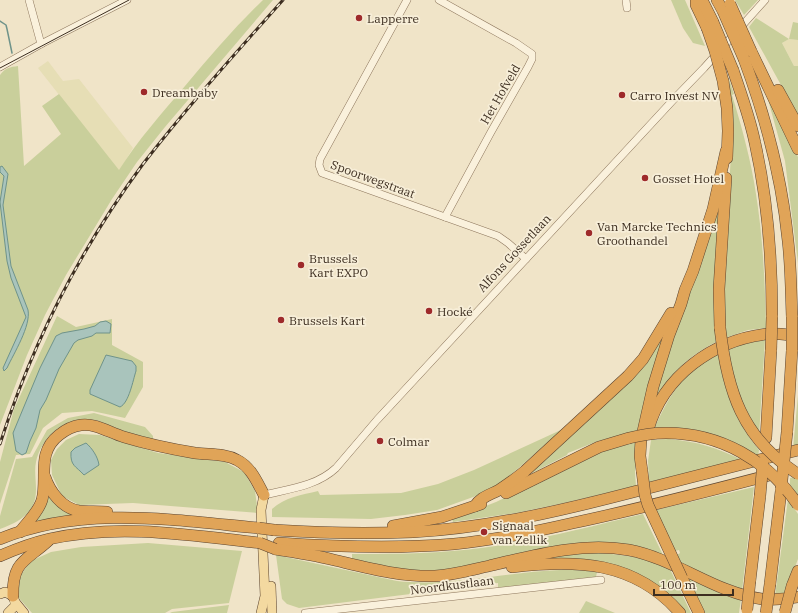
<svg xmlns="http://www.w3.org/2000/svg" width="798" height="613" viewBox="0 0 798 613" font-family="'IBM Plex Serif',serif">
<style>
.farmland{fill:#e6deb5}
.green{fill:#c9cf9b}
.water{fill:#a9c4bc;stroke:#6f938a}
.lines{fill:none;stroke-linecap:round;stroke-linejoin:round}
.stream{stroke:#6f938a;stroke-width:1.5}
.minor-casing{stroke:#8d765c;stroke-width:8}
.major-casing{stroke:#5b4430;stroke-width:10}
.highway-casing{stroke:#5b4430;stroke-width:12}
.minor{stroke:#faf1dc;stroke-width:7}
.major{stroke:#f3d9a0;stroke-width:9}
.highway{stroke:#e0a458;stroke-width:11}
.tram{stroke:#3d2e20;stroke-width:1}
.rail-casing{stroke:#3d2e20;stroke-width:3}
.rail{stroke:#f7eed8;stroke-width:1.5;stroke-dasharray:4.5;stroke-linecap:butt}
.highway-bridge-casing{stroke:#5b4430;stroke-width:12;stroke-linecap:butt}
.highway-bridge{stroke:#e0a458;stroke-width:11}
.poi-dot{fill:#9e2a2b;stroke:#f7eed8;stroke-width:1.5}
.labels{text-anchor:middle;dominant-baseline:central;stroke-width:3.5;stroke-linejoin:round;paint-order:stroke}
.poi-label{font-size:12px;fill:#3d2e20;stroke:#f7eed8;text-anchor:start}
.street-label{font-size:12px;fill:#3d2e20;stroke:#f7eed8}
</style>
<rect width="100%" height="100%" fill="#f0e4c8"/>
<!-- farmland -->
<g class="farmland">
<polygon points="789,39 798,40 798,66 794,66 782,43"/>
<polygon points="48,61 63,81 79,79 133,148 119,171 38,68"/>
</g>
<!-- green -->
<g class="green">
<path d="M263,0H273L165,127L137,162L112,199L66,275L45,315L27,355L0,425V75C5,68 10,67 18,66L24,166L61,134L42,106L59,94L119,170C138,140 162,113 185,86C210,56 235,27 263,0Z"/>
<polygon points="671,0 685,0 705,46 693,43 683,28"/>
<polygon points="735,0 758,0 744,15"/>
<polygon points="756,18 789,39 793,22 798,23 798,40 789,39 782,43 794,66 798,66 798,116 749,27"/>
<path d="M729,79L734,94L732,95C742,128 751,160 756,194C763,238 765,283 766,328L748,330L725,338L723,297L732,135Z"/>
<polygon points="764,85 798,157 798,263 785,161"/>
<path d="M718,211H719L714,321L716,342C684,358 668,377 651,408L659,376Z"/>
<polygon points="57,316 76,327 112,319 112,345 143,362 143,387 125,418 92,411 62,413 43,428 30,454 16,455 0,504 0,462 14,409"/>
<polygon points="668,327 640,431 598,441 568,453 567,455 528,475"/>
<polygon points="765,340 759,436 736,395 725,349 745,343"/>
<path d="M718,353C725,392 734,419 759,450L758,457L654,429C664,407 675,385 694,369C701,363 710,359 718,353Z"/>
<polygon points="798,395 798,446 793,448"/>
<path d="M94,413L145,427L153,436V440C140,437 127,434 115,429C108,426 102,421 95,420C67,415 42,435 36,462C33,476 40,493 32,507C25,519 13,524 0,529V516L16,459L32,457L47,430L68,418Z"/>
<path d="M563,429L505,480L487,492L437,510L405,515L371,519L272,517V509C285,497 302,495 318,491L320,495L401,493L438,484L474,470Z"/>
<polygon points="79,434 100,435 158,453 225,462 244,472 255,491 258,513 133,503 79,505 62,496 52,475 51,460 57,449 66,440"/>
<path d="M668,439C695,441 718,448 742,460L649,482L648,461L651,440Z"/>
<polygon points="637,442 635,473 636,486 564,503 516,513 453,522 452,519 496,502 601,451"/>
<polygon points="798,476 798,495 790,485 790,478"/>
<polygon points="754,487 742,591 683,566 677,555 680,553 679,550 675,551 656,510"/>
<polygon points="45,489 75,515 29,523"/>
<polygon points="788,499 798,514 798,559 784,596 775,596"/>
<path d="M643,514L664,557L629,547L427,572L405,570L352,561V554C386,554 419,554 452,551C517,546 580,529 643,514Z"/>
<polygon points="148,543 242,551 229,603 172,609 165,613 32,613 18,597 20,576 31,561 51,552 81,547"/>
<polygon points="590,552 612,554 642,558 670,569 691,613 685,613 639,575 524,562 549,557"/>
<path d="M276,555L397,581C452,587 505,572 560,570C572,569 585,571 597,572L596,577L498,588V583L299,608L287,604L282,599Z"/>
<polygon points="688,578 741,599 739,613 705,613"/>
<polygon points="586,601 615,613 579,613"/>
<polygon points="229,605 227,613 170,613 172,612"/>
</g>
<!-- water -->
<g class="water">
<path d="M2,166L8,174L3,205L11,266L28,310C31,326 14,353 7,368L4,371L3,368L26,317L11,278L7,261L0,202L4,176L0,172V167Z"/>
<polygon points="106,321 111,324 110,333 96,333 92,336 78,340 74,343 59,369 46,400 40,410 36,428 30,441 26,453 22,455 16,451 13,433 40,368 56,336 62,333 84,329 95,326 100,322"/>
<path d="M106,355L132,361L136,366V371C133,380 129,403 120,407L90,394V390Z"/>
<path d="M86,443C92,448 98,457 99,465L84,475C76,466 70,466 71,452L75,448Z"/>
</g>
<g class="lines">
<!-- stream -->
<polyline class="stream" points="0,21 6,25 7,29 12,53"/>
<!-- minor casing -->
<g class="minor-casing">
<g id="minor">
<polyline points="29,0 41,44"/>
<polyline points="407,0 320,159 319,165 322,173 498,236 508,243 526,259"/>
<polyline points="439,0 516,43 532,54 532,59 528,67 491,132 445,217"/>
<polyline points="626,0 627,8"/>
<polyline points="0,67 41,44 127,0"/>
<path d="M264,495C289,489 317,486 336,468L377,420L675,98L704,68L765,0"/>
<polyline points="305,613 601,580"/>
</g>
</g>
<!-- major casing -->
<g class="major-casing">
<g id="major">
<polyline points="271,586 272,613"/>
<polyline points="0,594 5,592 13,596 15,602 24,613"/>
<polyline points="8,613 15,606 15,602"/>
<polyline points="261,613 265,596 261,510 264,495"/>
</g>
</g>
<!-- highway casing -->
<g class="highway-casing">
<g id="highway">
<polyline points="696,0 696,5 707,28"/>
<polyline points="702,0 713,22"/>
<polyline points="717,0 723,11"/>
<polyline points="751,51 798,149"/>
<path d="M744,59C766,118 782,179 788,241C791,267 791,292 792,317"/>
<path d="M733,70C741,94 750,118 755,143C768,201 772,258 772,317"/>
<polyline points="723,81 727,108 728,131 727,158"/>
<polyline points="778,90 798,126"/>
<polyline points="720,328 719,289 726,178"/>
<path d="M648,430C663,376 713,340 767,334C777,333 788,335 798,336"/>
<polyline points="787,432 792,350"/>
<polyline points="766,438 771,350"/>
<polyline points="642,471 640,456 641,440 653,387 669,335 681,304 685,290 693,271 713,209 726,151"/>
<path d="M45,477C50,492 62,508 79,511C88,512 98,511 107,512"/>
<polyline points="506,493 599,447 629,438"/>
<path d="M475,506C480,497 490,495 499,490C508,484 517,478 525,471L628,376L643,359L671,313"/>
<polyline points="393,526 442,517 481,504"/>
<path d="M274,530C320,533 367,534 413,532C489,528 564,510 637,491C690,477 744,464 798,450"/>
<path d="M20,532C27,522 38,513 42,500C48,477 36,453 59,435C64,431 73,426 81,425C96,423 110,433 124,437C147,444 171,449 195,453C209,455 224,453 237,460C251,467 257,482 264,495"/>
<path d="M0,539C82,505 173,520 259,528"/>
<path d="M279,543C338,547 396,549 454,544C494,540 534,532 573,523C639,509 705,492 770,475"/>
<path d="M275,549C295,552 314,555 334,560C368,568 401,577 435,576C454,575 471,570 489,566C535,555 582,542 629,550C676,559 715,593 762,599C774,600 786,599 798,597"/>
<path d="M0,556C16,549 32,543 49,539C118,523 190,535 260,543"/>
<path d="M512,567C576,559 635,561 680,613"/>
<polyline points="682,578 699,613"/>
<polyline points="750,581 760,496"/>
<polyline points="770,584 781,491"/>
<polyline points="792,586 798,571"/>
<path d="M13,596C12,561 26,561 48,541"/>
</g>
</g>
<!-- minor -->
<use href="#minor" class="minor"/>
<!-- major -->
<use href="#major" class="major"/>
<!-- highway -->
<use href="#highway" class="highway"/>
<!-- tram -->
<polyline class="tram" points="0,68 129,0"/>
<!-- rail casing -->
<g class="rail-casing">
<path id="rail" d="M0,444C32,344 81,248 143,164C187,107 235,54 283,0"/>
</g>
<!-- rail -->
<use href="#rail" class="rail"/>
<!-- highway-bridge casing -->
<g class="highway-bridge-casing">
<g id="highway-bridge">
<polyline points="730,4 751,51"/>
<polyline points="723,11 744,59"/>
<polyline points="713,22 733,70"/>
<polyline points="707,28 715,51 723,81"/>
<path d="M720,328C727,390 742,439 798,474"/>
<polyline points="771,350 772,317"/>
<polyline points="792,350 792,317"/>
<path d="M629,438C641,435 654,433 666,433C720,433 768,460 798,505"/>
<polyline points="642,471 645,495 648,505 682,578"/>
<polyline points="781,489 787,432"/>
<polyline points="760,496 763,462"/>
<polyline points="259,528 274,530"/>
<polyline points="260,543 275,549"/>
<polyline points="747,610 750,581"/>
<polyline points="785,612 792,586"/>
<polyline points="766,613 770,584"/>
</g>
</g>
<!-- highway-bridge -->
<use href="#highway-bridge" class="highway-bridge"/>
</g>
<!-- markers -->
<g class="poi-dot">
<circle cx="359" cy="18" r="4"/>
<circle cx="144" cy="92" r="4"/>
<circle cx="622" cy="95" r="4"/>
<circle cx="645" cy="178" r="4"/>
<circle cx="589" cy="233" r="4"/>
<circle cx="301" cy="265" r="4"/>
<circle cx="429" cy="311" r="4"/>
<circle cx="281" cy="320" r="4"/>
<circle cx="380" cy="441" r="4"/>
<circle cx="484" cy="532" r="4"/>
</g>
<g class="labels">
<!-- poi labels -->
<g class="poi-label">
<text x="367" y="18">Lapperre</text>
<text x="152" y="92">Dreambaby</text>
<text x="630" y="95">Carro Invest NV</text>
<text x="653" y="178">Gosset Hotel</text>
<text x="597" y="226">Van Marcke Technics<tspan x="597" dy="14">Groothandel</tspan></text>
<text x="309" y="258">Brussels<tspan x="309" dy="14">Kart EXPO</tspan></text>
<text x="437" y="311">Hocké</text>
<text x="289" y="320">Brussels Kart</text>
<text x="388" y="441">Colmar</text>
<text x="492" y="525">Signaal<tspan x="492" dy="14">van Zellik</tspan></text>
</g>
<!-- street labels -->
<g class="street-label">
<text transform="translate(500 94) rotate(-60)">Het Hofveld</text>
<text transform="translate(373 179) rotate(20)">Spoorwegstraat</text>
<text transform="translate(514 253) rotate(-47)">Alfons Gossetlaan</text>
<text transform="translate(452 585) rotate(-7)">Noordkustlaan</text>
</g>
</g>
<!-- scale -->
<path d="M654 589v6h79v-6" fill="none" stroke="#3d2e20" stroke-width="2"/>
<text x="660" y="589" font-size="12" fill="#3d2e20" stroke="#f7eed8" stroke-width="3" paint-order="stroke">100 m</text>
</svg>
